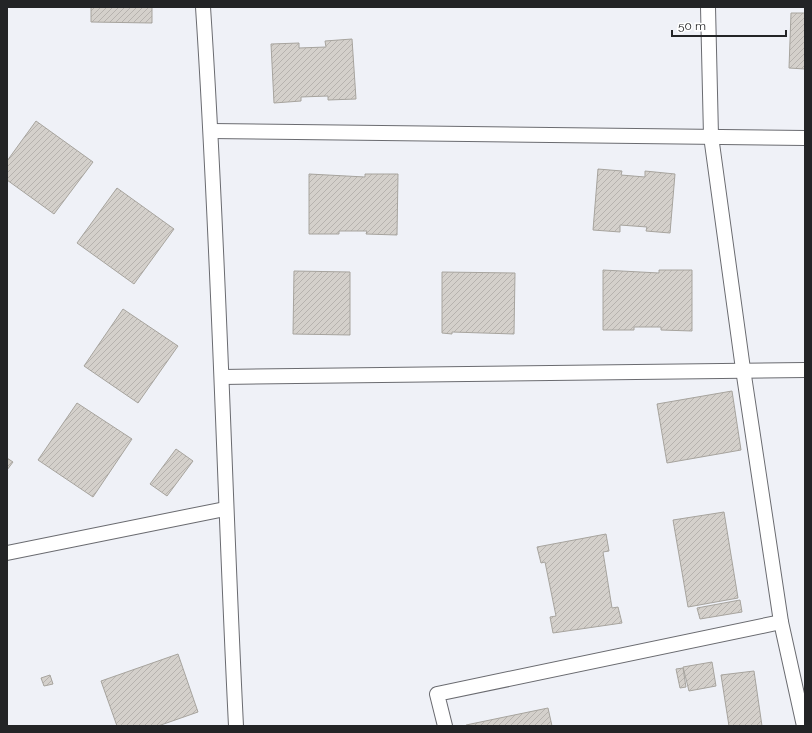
<svg xmlns="http://www.w3.org/2000/svg" width="812" height="733" viewBox="0 0 812 733" font-family="Raleway,sans-serif">
<style>
.building{fill:url(#building-hatch);stroke:#a7a49e}
.lines{fill:none;stroke-linecap:round;stroke-linejoin:round}
.street-casing{stroke:#6a6b70;stroke-width:16}
.street{stroke:#fff;stroke-width:14}
</style>
<defs>
<pattern id="building-hatch" width="6" height="6" patternUnits="userSpaceOnUse"><rect width="6" height="6" fill="#d4d0cb"/><path d="M-1 1l2-2M0 6l6-6M5 7l2-2" fill="none" stroke="#b6b2ae"/></pattern>
</defs>
<rect width="100%" height="100%" fill="#eff1f7"/>
<!-- building -->
<g class="building">
<polygon points="91,7 152,7 152,23 91,22"/>
<polygon points="791,13 805,13 805,69 789,68"/>
<polygon points="352,39 356,99 328,100 328,96 301,97 301,101 274,103 271,44 299,43 299,48 326,47 325,41"/>
<polygon points="36,121 93,162 54,214 7,180 7,161"/>
<polygon points="598,169 622,171 621,175 645,177 645,171 675,174 670,233 646,231 647,227 620,225 620,232 593,230"/>
<polygon points="309,174 365,177 365,174 398,174 397,235 366,234 367,231 339,231 339,234 309,234"/>
<polygon points="117,188 174,229 134,284 77,243"/>
<polygon points="603,270 659,273 659,270 692,270 692,331 661,330 661,327 634,327 634,330 603,330"/>
<polygon points="294,271 350,272 350,335 293,334"/>
<polygon points="442,272 515,273 514,334 452,332 452,334 442,333"/>
<polygon points="123,309 178,346 138,403 84,366"/>
<polygon points="732,391 741,450 667,463 657,404"/>
<polygon points="77,403 132,439 93,497 38,460"/>
<polygon points="176,449 193,461 167,496 150,484"/>
<polygon points="7,458 13,462 7,470"/>
<polygon points="724,512 738,598 688,607 673,520"/>
<polygon points="606,534 609,551 603,552 612,608 618,607 622,623 553,633 550,617 556,616 545,562 541,563 537,547"/>
<polygon points="740,600 742,612 700,619 697,608"/>
<polygon points="178,654 198,712 158,726 117,726 101,681"/>
<polygon points="712,662 716,686 689,691 683,667"/>
<polygon points="683,668 686,687 680,688 676,669"/>
<polygon points="754,671 762,726 729,726 721,675"/>
<polygon points="50,675 53,684 44,686 41,678"/>
<polygon points="548,708 552,726 466,726 466,725"/>
</g>
<g class="lines">
<!-- street casing -->
<g class="street-casing">
<g id="street">
<path d="M203,7C219,246 224,486 236,726"/>
<polyline points="708,7 711,136 743,369 781,622 804,726"/>
<polyline points="211,131 805,138"/>
<polyline points="222,377 805,370"/>
<polyline points="7,553 225,509"/>
<polyline points="445,726 437,694 781,622"/>
</g>
</g>
<!-- street -->
<use href="#street" class="street"/>
</g>
<!-- border -->
<rect width="812" height="733" fill="none" stroke="#232426" stroke-width="16"/>
<!-- scale -->
<path d="M672 30v6h114v-6" fill="none" stroke="#232426" stroke-width="2"/>
<text x="678" y="30" font-size="12" fill="#232426" stroke="#ffffff" stroke-width="3" paint-order="stroke">50 m</text>
</svg>
